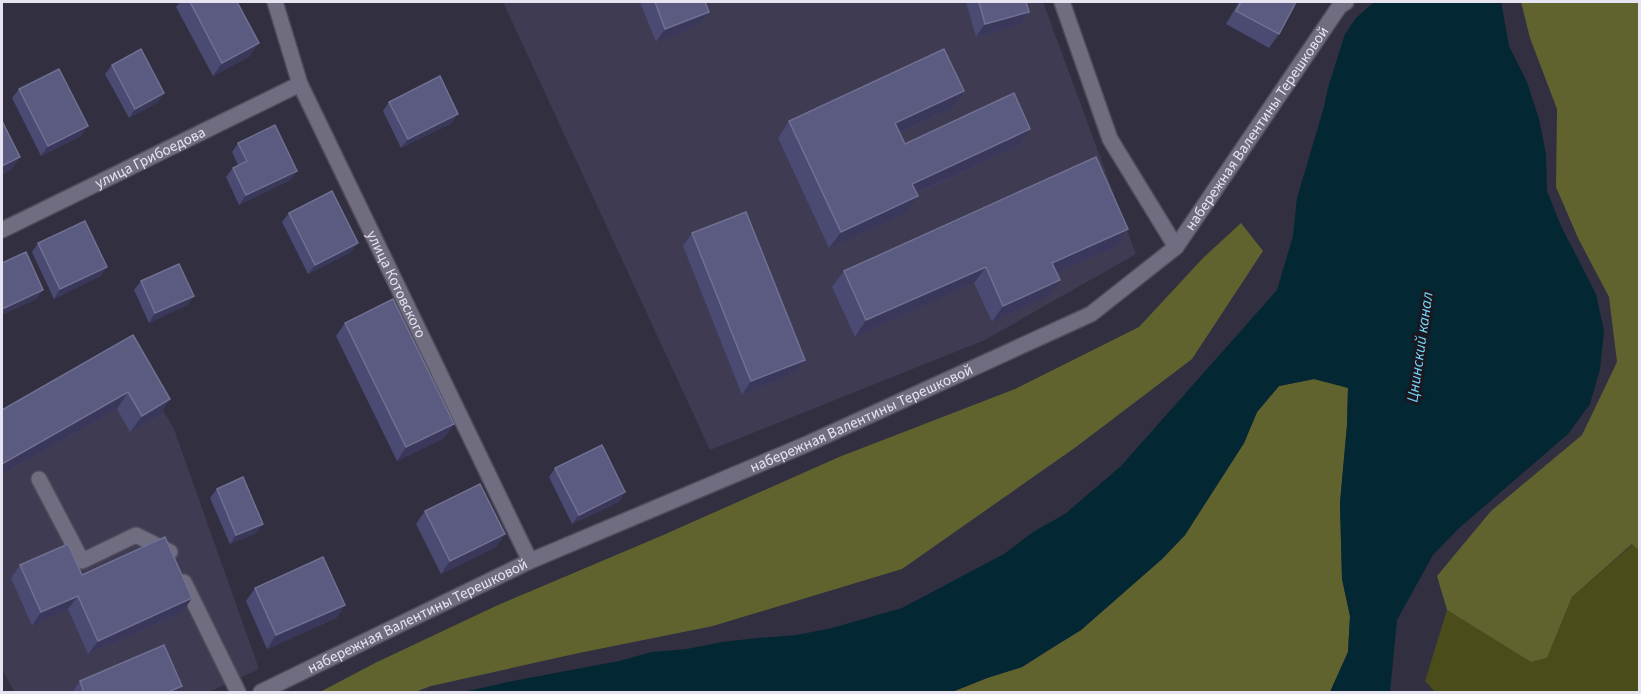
<svg xmlns="http://www.w3.org/2000/svg" width="1641" height="694" viewBox="0 0 1641 694" font-family="'Source Sans 3',sans-serif">
<style>
.built{fill:#3f3b52}
.green{fill:#4a4d1a}
.forest{fill:#60632e}
.water{fill:#032733}
.lines{fill:none;stroke-linecap:round;stroke-linejoin:round}
.minor-casing{stroke:#4f4c5b;stroke-width:18}
.minor{stroke:#706d81;stroke-width:15}
.wall{fill:#4a4a73}
.shaded-wall{fill:#39385a}
.building{fill:#5b5a81;stroke:#707092;stroke-width:1.5}
.labels{text-anchor:middle;dominant-baseline:central;stroke-width:6;stroke-linejoin:round;paint-order:stroke}
.street-label{font-size:15px;fill:#e6e4f0;stroke:#1a1921}
.water-label{font-size:16px;font-style:italic;fill:#74d4f9;stroke:#1a1921}
</style>
<rect width="100%" height="100%" fill="#322f41"/>
<!-- built -->
<g class="built">
<polygon points="503,2 1043,2 1136,254 985,340 710,450"/>
<polygon points="123,343 174,429 259,669 209,692 14,692 2,669 2,412"/>
</g>
<!-- green -->
<polygon class="green" points="1633,544 1639,550 1639,692 1435,692 1425,681 1447,610 1531,662 1547,658 1572,597"/>
<!-- forest -->
<g class="forest">
<polygon points="1521,2 1640,2 1639,550 1632,544 1572,597 1547,658 1531,662 1447,610 1437,576 1491,511 1582,435 1617,362 1609,297 1578,238 1556,187 1557,109 1530,38"/>
<polygon points="1241,223 1263,251 1192,359 1076,447 902,569 713,626 579,653 431,686 415,692 320,692 375,663 498,605 661,536 839,457 1015,389 1139,327 1203,258"/>
<polygon points="1314,379 1348,387 1347,425 1340,503 1342,579 1350,616 1348,652 1330,692 952,692 987,678 1022,667 1081,630 1162,559 1185,535 1244,443 1257,412 1279,386"/>
</g>
<!-- water -->
<polygon class="water" points="1374,2 1501,2 1509,46 1527,82 1539,119 1546,154 1547,191 1561,226 1596,294 1604,331 1600,369 1590,404 1568,434 1458,529 1433,555 1397,620 1390,692 1330,692 1348,652 1350,616 1342,579 1340,503 1347,425 1348,388 1314,379 1279,386 1257,412 1244,443 1185,535 1162,559 1081,630 1050,649 1022,667 987,678 952,692 464,692 508,682 619,661 652,652 687,649 722,642 758,638 797,635 832,628 902,608 1004,554 1033,532 1065,514 1121,466 1277,290 1293,236 1297,198 1324,107 1328,88 1345,34 1356,18"/>
<g class="lines">
<!-- minor casing -->
<g class="minor-casing">
<g id="minor">
<path id="s1" d="M275,2L300,84L530,561"/>
<polyline points="1062,2 1110,139 1176,247"/>
<path id="s2" d="M2,230L300,84"/>
<polyline points="39,479 82,561 136,535 170,552"/>
<polyline points="184,582 238,692"/>
<path id="s3" d="M261,692L530,561L807,444L1091,314L1176,247L1339,7L1346,2"/>
</g>
</g>
<!-- minor -->
<use href="#minor" class="minor"/>
</g>
<!-- wall -->
<g class="wall">
<polygon points="180,2 237,2 250,56 213,76 176,7"/>
<polygon points="640,2 705,2 709,12 699,25 656,42"/>
<polygon points="966,2 1026,2 1029,12 1020,25 976,37"/>
<polygon points="1239,2 1296,2 1279,34 1269,48 1226,24"/>
<polygon points="112,65 164,93 158,102 129,118 105,74"/>
<polygon points="19,89 81,136 41,156 12,98"/>
<polygon points="389,102 452,123 401,148 383,111"/>
<polygon points="952,108 899,133 905,144 1030,129 1018,146 917,193 906,213 829,248 778,138 789,121"/>
<polygon points="238,143 297,171 290,180 239,205 226,177 233,168 238,165 232,152"/>
<polygon points="289,213 351,252 308,274 282,222"/>
<polygon points="692,233 795,373 742,395 683,246"/>
<polygon points="38,243 107,267 100,276 54,299 32,252"/>
<polygon points="1117,246 1057,273 1049,296 992,322 974,283 855,337 832,287 844,271"/>
<polygon points="141,281 194,296 187,305 149,323 134,290"/>
<polygon points="345,323 454,424 444,438 397,461 336,336"/>
<polygon points="133,335 159,416 130,432 117,409 2,474 2,410"/>
<polygon points="555,468 619,502 572,524 549,477"/>
<polygon points="217,489 256,533 230,544 210,498"/>
<polygon points="425,511 505,534 496,547 441,574 416,524"/>
<polygon points="20,565 82,575 183,612 88,654 68,609 32,626 11,578"/>
<polygon points="255,588 345,605 336,618 267,649 246,601"/>
<polygon points="80,681 182,686 177,693 72,693"/>
</g>
<!-- shaded-wall -->
<g class="shaded-wall">
<polygon points="709,12 699,25 656,42 665,29"/>
<polygon points="1029,12 1020,25 976,37 985,24"/>
<polygon points="259,43 250,56 213,76 222,63"/>
<polygon points="964,91 952,108 883,140 895,123"/>
<polygon points="164,93 158,102 129,118 135,109"/>
<polygon points="458,114 452,123 401,148 408,139"/>
<polygon points="88,126 81,136 41,156 48,146"/>
<polygon points="1030,129 1018,146 901,200 912,184"/>
<polygon points="20,157 11,170 2,175 2,166"/>
<polygon points="297,171 290,180 239,205 246,195"/>
<polygon points="918,196 906,213 829,248 841,232"/>
<polygon points="1128,229 1117,246 1041,280 1052,263"/>
<polygon points="358,243 351,252 308,274 315,265"/>
<polygon points="107,267 100,276 54,299 60,289"/>
<polygon points="986,267 974,283 855,337 866,320"/>
<polygon points="1060,280 1049,296 992,322 1003,306"/>
<polygon points="43,290 37,299 2,315 2,309"/>
<polygon points="194,296 187,305 149,323 155,313"/>
<polygon points="805,360 795,373 742,395 751,381"/>
<polygon points="128,392 117,409 2,474 2,464"/>
<polygon points="170,399 159,416 130,432 142,416"/>
<polygon points="454,424 444,438 397,461 406,447"/>
<polygon points="625,492 619,502 572,524 579,515"/>
<polygon points="263,524 256,533 230,544 236,535"/>
<polygon points="505,534 496,547 441,574 450,561"/>
<polygon points="78,596 68,609 32,626 41,612"/>
<polygon points="192,598 183,612 88,654 98,641"/>
<polygon points="345,605 336,618 267,649 276,635"/>
<polygon points="182,686 177,693 166,693"/>
</g>
<!-- building -->
<g class="building">
<polygon points="190,2 237,2 259,43 222,63"/>
<polygon points="655,2 705,2 709,12 665,29"/>
<polygon points="979,2 1026,2 1029,12 985,24"/>
<polygon points="1241,2 1296,2 1279,34 1236,11"/>
<polygon points="141,49 164,93 135,109 112,65"/>
<polygon points="944,49 964,91 895,123 905,144 1014,93 1030,129 912,184 918,196 841,232 789,121"/>
<polygon points="59,69 88,126 48,146 19,89"/>
<polygon points="440,76 458,114 408,139 389,102"/>
<polygon points="2,121 20,157 2,166"/>
<polygon points="275,125 297,171 246,195 233,168 247,161 238,143"/>
<polygon points="1096,157 1128,229 1052,263 1060,280 1003,306 986,267 866,320 844,271"/>
<polygon points="332,191 358,243 315,265 289,213"/>
<polygon points="746,212 805,360 751,381 692,233"/>
<polygon points="85,221 107,267 60,289 38,243"/>
<polygon points="26,252 43,290 2,309 2,263"/>
<polygon points="179,264 194,296 155,313 141,281"/>
<polygon points="393,299 454,424 406,447 345,323"/>
<polygon points="133,335 170,399 142,416 128,392 2,464 2,410"/>
<polygon points="602,445 625,492 579,515 555,468"/>
<polygon points="243,477 263,524 236,535 217,489"/>
<polygon points="480,484 505,534 450,561 425,511"/>
<polygon points="165,537 192,598 98,641 78,596 41,612 20,565 68,544 82,575"/>
<polygon points="323,557 345,605 276,635 255,588"/>
<polygon points="164,645 182,686 166,693 84,693 80,681"/>
</g>
<g class="labels">
<!-- street labels -->
<g class="street-label">
<text stroke="none"><textPath href="#s3" startOffset="1164">набережная Валентины Терешковой</textPath></text>
<text stroke="none"><textPath href="#s2" startOffset="165">улица Грибоедова</textPath></text>
<text stroke="none"><textPath href="#s1" startOffset="308">улица Котовского</textPath></text>
<text stroke="none"><textPath href="#s3" startOffset="660">набережная Валентины Терешковой</textPath></text>
<text stroke="none"><textPath href="#s3" startOffset="174">набережная Валентины Терешковой</textPath></text>
</g>
<!-- water labels -->
<g class="water-label">
<text transform="translate(1420 347) rotate(-82)">Цнинский канал</text>
</g>
</g>
<!-- border -->
<rect width="1641" height="694" fill="none" stroke="#e6e4f0" stroke-width="6"/>
</svg>
